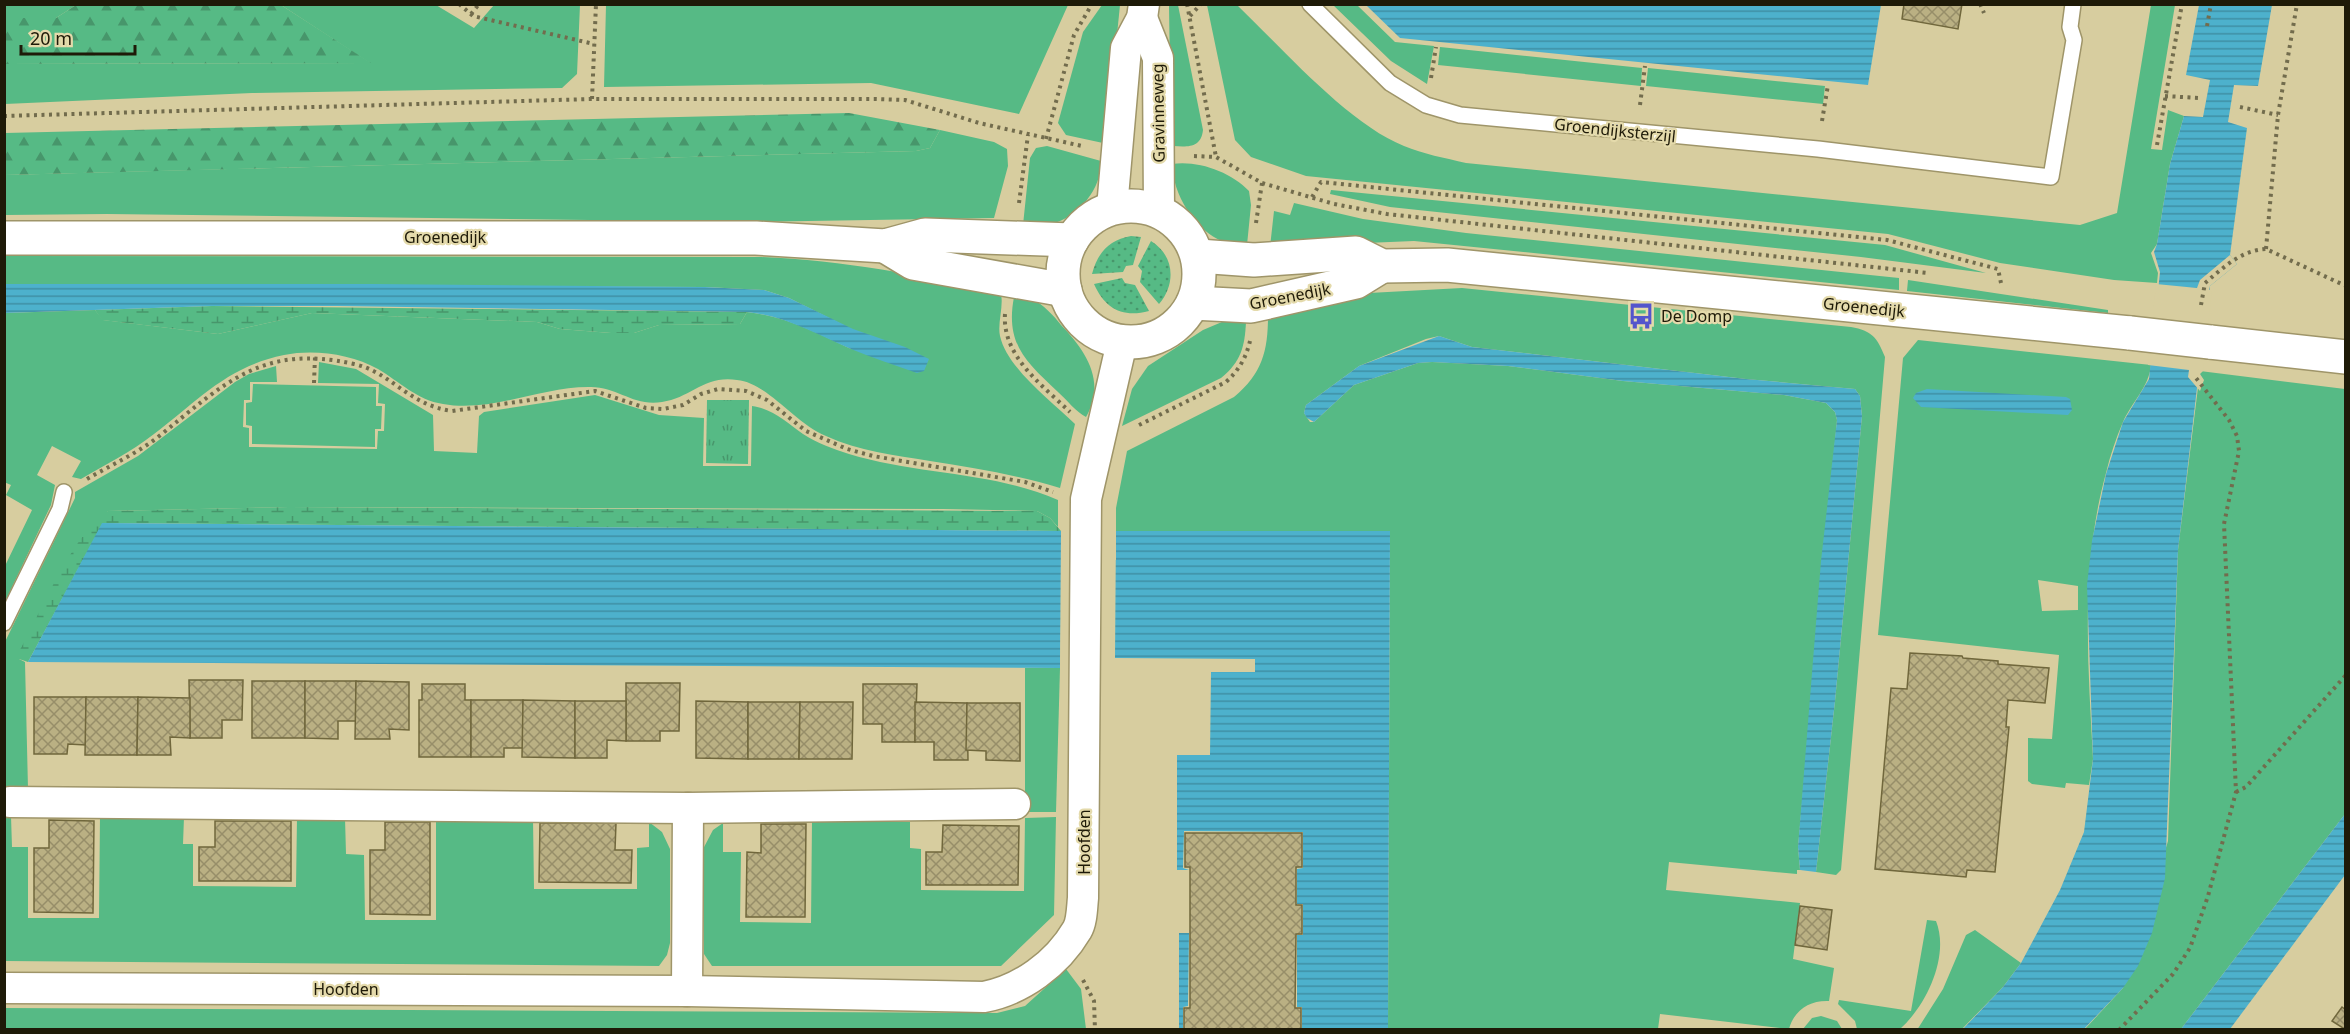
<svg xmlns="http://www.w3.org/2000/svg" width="2350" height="1034" viewBox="0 0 2350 1034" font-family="'Noto Sans',sans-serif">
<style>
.grass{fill:#56ba85;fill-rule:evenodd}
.forest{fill:url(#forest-firs)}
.wetland{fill:url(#wetland-marsh)}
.park{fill:url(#park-tufts)}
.garden{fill:url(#garden-dots)}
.water{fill:url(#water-rules)}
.pier{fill:#d7cd9f}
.building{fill:url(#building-cross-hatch);stroke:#70673c;stroke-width:1.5}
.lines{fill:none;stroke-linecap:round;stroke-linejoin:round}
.lane-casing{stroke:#9f9569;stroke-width:18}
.street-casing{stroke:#9f9569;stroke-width:33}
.secondary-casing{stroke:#9f9569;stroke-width:36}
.path{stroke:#726c4d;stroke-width:4;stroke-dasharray:3 4.5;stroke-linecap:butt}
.lane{stroke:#fff;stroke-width:15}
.street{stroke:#fff;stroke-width:30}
.secondary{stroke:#fff;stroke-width:33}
.secondary-bridge-casing{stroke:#9f9569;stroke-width:36;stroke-linecap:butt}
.secondary-bridge{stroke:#fff;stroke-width:33}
.labels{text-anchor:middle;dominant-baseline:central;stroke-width:4.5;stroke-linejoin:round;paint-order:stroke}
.street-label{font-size:16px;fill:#1e1a08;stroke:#e4daab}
.poi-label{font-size:16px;fill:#1e1a08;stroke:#e4daab;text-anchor:start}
</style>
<defs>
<pattern id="forest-firs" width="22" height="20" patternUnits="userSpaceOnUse" patternTransform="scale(1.5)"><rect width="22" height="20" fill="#56ba85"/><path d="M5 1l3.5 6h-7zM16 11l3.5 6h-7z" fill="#47966b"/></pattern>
<pattern id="wetland-marsh" width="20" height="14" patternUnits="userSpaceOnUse" patternTransform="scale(1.5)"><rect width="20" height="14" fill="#56ba85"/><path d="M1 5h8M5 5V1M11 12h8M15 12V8" fill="none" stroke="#47966b"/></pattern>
<pattern id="park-tufts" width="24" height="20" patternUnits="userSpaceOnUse" patternTransform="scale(1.5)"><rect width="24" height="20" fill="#56ba85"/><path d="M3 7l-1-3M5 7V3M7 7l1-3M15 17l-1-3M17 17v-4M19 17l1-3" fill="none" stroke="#47966b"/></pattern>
<pattern id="garden-dots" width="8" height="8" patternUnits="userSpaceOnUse" patternTransform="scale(1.5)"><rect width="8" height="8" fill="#56ba85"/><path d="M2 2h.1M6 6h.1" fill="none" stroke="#47966b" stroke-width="1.8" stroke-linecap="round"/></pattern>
<pattern id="water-rules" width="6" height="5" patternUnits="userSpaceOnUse" patternTransform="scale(1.5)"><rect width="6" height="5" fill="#4db1cc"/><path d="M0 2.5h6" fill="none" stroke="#3f8fa4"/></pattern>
<pattern id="building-cross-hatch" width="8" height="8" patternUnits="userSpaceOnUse" patternTransform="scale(1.5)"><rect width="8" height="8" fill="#bab083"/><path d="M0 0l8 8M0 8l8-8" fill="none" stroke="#978e69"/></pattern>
</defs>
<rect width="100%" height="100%" fill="#d7cd9f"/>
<!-- grass -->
<g class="grass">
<polygon points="5,5 76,5 56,18 5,18"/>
<polygon points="281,5 436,5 474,28 494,5 580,5 577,74 562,88 252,93 5,104 4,64 370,63"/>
<polygon points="606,5 606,4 1068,5 1019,114 871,83 604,87"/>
<polygon points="1102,5 1120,5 1106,143 1103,143 1066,135 1058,123 1083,32"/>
<path d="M1169,5H1178L1203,130C1201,148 1188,147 1173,146L1171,143Z"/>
<path d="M1207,5H1237C1281,47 1348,124 1404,146C1423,154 1445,158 1466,163L2080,225L2117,213L2151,5H2175L2151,149L2162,150L2168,110L2184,116L2170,164L2157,244L2151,253L2158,273L2157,283L2114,280L2000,263L1888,234L1306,176L1251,157L1235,140Z"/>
<polygon points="1333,5 1357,5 1395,42 1434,46 1427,84 1391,61"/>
<polygon points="1440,47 1642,68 1641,86 1438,65"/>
<polygon points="1648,68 1825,86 1823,104 1646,86"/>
<polygon points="940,130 994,142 1007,149 1008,166 994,218 754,222 107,214 5,215 4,175 916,151 930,148"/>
<path d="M1047,146L1101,161C1102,188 1079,217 1051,224C1043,226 1032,225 1023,225L1030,158L1036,148Z"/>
<path d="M1172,164C1198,160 1231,172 1249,191L1251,205L1247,245C1240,244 1231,244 1224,242C1194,230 1173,194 1172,164Z"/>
<polygon points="1331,190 1885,245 1986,273 1861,257 1390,207 1330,194"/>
<polygon points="1294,203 1363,219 1466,233 1899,278 1899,290 1414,241 1270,247 1274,211 1290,215"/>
<path d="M5,256L759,257C841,260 920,276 1000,291C1005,303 997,322 1000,336C1007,368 1052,402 1075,424L1060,488C1018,475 974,468 930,461C894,455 859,451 826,436C793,422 768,383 737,380C704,375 691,398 662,402C634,407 618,387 591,387C542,386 492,413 443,404C417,400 400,382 378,369C351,354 314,349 284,355C226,367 198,401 154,434C131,452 105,465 81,479L72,477L81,461L52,446L37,475L55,485L51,505L5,602L4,568L32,510L6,495L11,485L4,482L5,313L95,310L103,320L218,334L312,313L537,322L560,329L611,333H634L659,325L740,324L747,312C785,316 817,333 851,349L853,330L789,298L764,290L705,287L5,284Z"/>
<polygon points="1908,280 2108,310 2108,313 1907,291"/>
<path d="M1462,288L1851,327C1872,331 1877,337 1885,357L1841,870L1836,875L1816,872L1835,701L1862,416L1860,396L1855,389L1746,379L1472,347L1439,336L1426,339L1359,366L1306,405L1304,413L1310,422H1314L1354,385L1418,363L1432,362L1508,366L1623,381L1784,395L1826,403L1835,412L1837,420L1798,847L1800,870H1797V874L1669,862L1666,890L1800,903L1793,959L1834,968L1829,1001C1810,1000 1794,1010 1789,1029L1660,1014L1658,1029H1388L1390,531H1116V508L1127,451L1234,397C1262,374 1268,351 1268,316L1369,293Z"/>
<path d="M1014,297C1020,298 1027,298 1033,300C1043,304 1054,316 1061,325C1085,350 1107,381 1086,417C1076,412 1067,400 1058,392C1026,362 1005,344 1014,297Z"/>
<path d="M1229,319L1246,321C1245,346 1241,362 1221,378L1122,426L1132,389L1148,366L1203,330Z"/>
<path d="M1918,340L2151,365C2149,387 2132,402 2123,422C2116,438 2110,456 2106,473C2080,567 2088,663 2093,759L2089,785L2066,783L2065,788L2032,784L2028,781V738L2052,739L2059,655L1878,635L1903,358ZM2038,580L2078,586V610L2042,611Z"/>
<path d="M319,362L356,369L433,415L434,451L477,453L479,416L484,412L595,395L659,415L704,418L703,466H751L752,406C773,409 786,422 803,434C817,443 833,449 849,454C917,475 992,471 1058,500V527L1050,518L1037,511L943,509L289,507L108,511L19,659L25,662L28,789H5L4,644L75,498V492L138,456L235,382L249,374L276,366L277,382H250V400H244L243,427L249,428V447L377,449L378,431H384L385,404L378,403L379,384L318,383Z"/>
<polygon points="2200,371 2345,389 2345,814 2181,1029 2084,1030 2123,988 2168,841 2178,550"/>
<polygon points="253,384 376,387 376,406 382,406 381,429 375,429 375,447 252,444 252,426 246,425 246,403 252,402"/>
<polygon points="1025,668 1060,668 1056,812 1025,812"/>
<polygon points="5,816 11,816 12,847 28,847 28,918 99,918 100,816 184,817 183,844 193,844 193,886 296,887 297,818 345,818 346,854 364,855 365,920 436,920 436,818 533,819 534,889 637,889 637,848 649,847 649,822 662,832 670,849 670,943 667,955 659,966 5,961"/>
<polygon points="1056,817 1054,915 1001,966 712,966 704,954 703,849 713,830 723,823 723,852 741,852 740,922 811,923 812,821 910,822 910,848 921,849 921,890 1024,891 1025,818"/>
<path d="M1927,920L1936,921C1950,956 1926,1006 1900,1029H1857L1855,1021L1838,1004L1839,1000L1911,1011Z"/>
<polygon points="1975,930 2021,963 2003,987 1962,1029 1917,1030 1943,989 1966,935"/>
<polygon points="1066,969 1081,989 1086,1029 5,1029 5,1008 997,1013 1025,1006"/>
<polygon points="1821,1016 1837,1021 1842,1029 1803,1029 1812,1018"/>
</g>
<!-- forest -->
<g class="forest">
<polygon points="76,5 281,5 371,63 5,64 5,18 56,18"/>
<polygon points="849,113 940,130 930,148 916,151 5,175 5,133"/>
</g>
<!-- wetland -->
<g class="wetland">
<polygon points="212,306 747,312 740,324 659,325 634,333 611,333 560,329 537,322 312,313 218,334 102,320 95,310"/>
<path d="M289,507L1037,511L1050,518L1061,531L103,523L28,662L19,659V652C40,614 73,533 108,511Z"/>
</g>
<!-- park -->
<polygon class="park" points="707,400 749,400 748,464 706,463"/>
<!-- garden -->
<g class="garden">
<path d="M1131,236L1141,237L1133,265L1126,266L1123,272L1092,274C1098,252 1109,240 1131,236Z"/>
<path d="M1151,241C1175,256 1176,284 1159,304L1140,282L1142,271L1138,266Z"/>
<path d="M1122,278L1125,283L1135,285L1149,311C1123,318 1105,309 1094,284Z"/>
</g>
<!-- water -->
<g class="water">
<polygon points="1366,5 1881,5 1868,85 1400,38"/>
<polygon points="2199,5 2272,5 2258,86 2234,85 2228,122 2247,128 2230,255 2237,264 2210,286 2200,374 2202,377 2197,388 2178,550 2165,878 2152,933 2138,966 2123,988 2084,1029 1962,1030 2003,987 2021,963 2060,890 2084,832 2093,759 2087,585 2092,541 2106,474 2123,422 2149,379 2160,272 2154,252 2157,244 2170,164 2184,116 2203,117 2210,80 2186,75"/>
<path d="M5,284H372L705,287L764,290L789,298L853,329L905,347L929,359L924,371L917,373C895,365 873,358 851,349C816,334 786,316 747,312L337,306H212L5,313Z"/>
<polygon points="1439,336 1472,347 1746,379 1855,389 1860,396 1862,416 1835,701 1816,872 1800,870 1798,847 1821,561 1837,420 1835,412 1826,403 1784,395 1623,381 1508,366 1432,362 1418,363 1354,385 1314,422 1307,418 1304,413 1306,405 1359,366"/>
<polygon points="1927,389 2066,397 2070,399 2072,410 2068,415 1921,407 1913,398 1916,393"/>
<polygon points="102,523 1061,531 1061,556 1116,560 1116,531 1390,531 1388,1029 1302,1029 1302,1007 1297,1007 1297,935 1303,935 1303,904 1297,904 1297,869 1303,868 1303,832 1184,831 1183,868 1189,870 1177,870 1177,755 1210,755 1211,672 1255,672 1255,659 1115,658 1115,625 1061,621 1060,668 28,662"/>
<polygon points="2345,814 2345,875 2230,1029 2181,1029"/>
<polygon points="1179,933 1189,933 1188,1006 1183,1007 1183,1030 1179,1029"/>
</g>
<!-- pier -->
<g class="pier">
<polygon points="2230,255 2237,264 2210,286 2209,290 2212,290 2203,371 2200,374 2204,380 2200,391 2188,377 2189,370 2148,365 2156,284 2197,288 2200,280"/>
<polygon points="1061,531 1064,531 1064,553 1113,557 1113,531 1116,531 1115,658 1112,658 1113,628 1063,624 1063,668 1060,668"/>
</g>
<!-- building -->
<g class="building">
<polygon points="1904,4 1962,4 1958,29 1902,19"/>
<polygon points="1910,653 1962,656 1963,658 1998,661 1998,664 2049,668 2045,703 2008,700 2006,727 2009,727 1995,872 1967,870 1966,877 1875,869 1891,688 1907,689"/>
<polygon points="189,680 243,680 242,720 222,720 222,738 190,738"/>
<rect x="252" y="681" width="53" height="57"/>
<polygon points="305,681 356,681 356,721 338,721 338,739 305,738"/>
<polygon points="356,681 409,682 409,730 389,729 390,739 355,739"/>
<polygon points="626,683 680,683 679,731 660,731 660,741 626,741"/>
<polygon points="422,684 465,684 465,700 471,700 471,757 419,757 419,700 422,700"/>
<polygon points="863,684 917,684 915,742 882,742 882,724 863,724"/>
<polygon points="34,697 86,697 86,745 68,744 67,754 34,754"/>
<polygon points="86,697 138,697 137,755 85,755"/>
<polygon points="138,697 190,698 190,738 170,737 171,755 137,755"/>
<polygon points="471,700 523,700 523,748 504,748 504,757 471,757"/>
<polygon points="523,700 575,701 575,758 522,757"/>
<polygon points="575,701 626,701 626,741 607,740 607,758 575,758"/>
<polygon points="696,701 748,702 748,759 696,758"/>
<polygon points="748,702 800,702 799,759 748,759"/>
<polygon points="800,702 853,702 852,759 799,759"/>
<polygon points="915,702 967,703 968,760 934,760 934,742 915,742"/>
<polygon points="967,703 1020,703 1020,761 986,760 986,751 966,750"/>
<polygon points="49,820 94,821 93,913 34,912 34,848 49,848"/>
<polygon points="215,821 291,821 291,881 199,881 199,847 215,847"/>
<polygon points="385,822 430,822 430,915 370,914 370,850 385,850"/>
<polygon points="540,823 616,823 615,850 632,850 631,883 539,882"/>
<polygon points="761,824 806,824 805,917 746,917 747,852 761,853"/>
<polygon points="943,825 1019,826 1018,885 926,885 926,852 942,852"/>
<polygon points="1185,833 1302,833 1302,867 1296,867 1296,905 1302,905 1302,934 1296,934 1295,1008 1301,1008 1301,1030 1184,1030 1184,1008 1190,1008 1190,867 1185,867"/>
<polygon points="1800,906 1832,910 1827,950 1795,945"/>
<polygon points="2342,1007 2346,1010 2346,1030 2332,1021"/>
</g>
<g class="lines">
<!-- lane casing -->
<g class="lane-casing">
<g id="lane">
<polyline points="1310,4 1390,83 1426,105 1460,115 1818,149 2051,177 2074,40 2070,27 2073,4"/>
<polyline points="4,623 60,509 64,492"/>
</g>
</g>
<!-- street casing -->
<g class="street-casing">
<g id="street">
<polyline points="1142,18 1158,58 1159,211"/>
<polyline points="1112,208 1126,48 1142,18 1144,4"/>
<polyline points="10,802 688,808 1015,804"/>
<path d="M4,988L687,991L984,997C1021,990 1057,964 1077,930C1082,922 1082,907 1083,898L1086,499L1122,342"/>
<polyline points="687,991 688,808"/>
</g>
</g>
<!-- secondary casing -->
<g class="secondary-casing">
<g id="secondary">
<circle cx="1131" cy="274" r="68"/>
<polyline points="4,238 756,238 885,246 925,235 1072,240"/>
<polyline points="885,246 913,263 1065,290"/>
<polyline points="1198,256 1254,260 1356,253 1382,266 1447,265 2130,333"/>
<polyline points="1193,303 1251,306 1356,282 1382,266"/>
<polyline points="2210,342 2346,357"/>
</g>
</g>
<!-- path -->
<g class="path">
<polyline points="459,4 473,16 594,44"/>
<polyline points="1187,4 1216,157"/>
<polyline points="1980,4 1984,13"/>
<polyline points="471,14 479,4"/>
<polyline points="1190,16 1201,4"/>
<polyline points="2207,26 2211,4"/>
<polyline points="1431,78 1436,47"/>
<polyline points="2165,96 2199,98"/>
<polyline points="592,99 596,4"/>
<polyline points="1640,105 1645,66"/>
<polyline points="2240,107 2278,115"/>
<polyline points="4,116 592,99 876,99 905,100 979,123 1082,146"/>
<polyline points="1822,121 1828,85"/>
<polyline points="1046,139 1074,35 1092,4"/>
<polyline points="2157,145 2182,4"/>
<polyline points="1194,156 1216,157 1262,183 1334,204 1387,214 1928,273"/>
<polyline points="1312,197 1321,182 1887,240 1998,269 2001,283"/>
<polyline points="1019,203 1028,135"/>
<polyline points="1256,223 1262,183"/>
<polyline points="2266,249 2278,115 2297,4"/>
<path d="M2201,305L2205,283C2223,268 2241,250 2266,249L2346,286"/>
<path d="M1005,314C1002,356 1042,385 1070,412"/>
<polyline points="314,383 315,357"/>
<path d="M1139,425L1226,382C1239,370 1246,358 1250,341"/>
<path d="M87,479C111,465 136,454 158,437C224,384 262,343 354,364C391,372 408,405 452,411L595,391L646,408L663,409L683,405L701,394L718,389L746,391L767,400L806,431L847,449L873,456L1025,482L1053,492"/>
<polyline points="2236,792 2246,787 2346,675"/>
<polyline points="1083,980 1094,1001 1095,1030"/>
<polyline points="2119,1030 2173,974 2190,948 2208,896 2236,792 2224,524 2239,451 2237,436 2229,420 2196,378"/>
</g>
<!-- lane -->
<use href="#lane" class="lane"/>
<!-- street -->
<use href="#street" class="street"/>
<!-- secondary -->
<use href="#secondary" class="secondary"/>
<!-- secondary-bridge casing -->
<g class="secondary-bridge-casing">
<polyline id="secondary-bridge" points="2130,333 2210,342"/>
</g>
<!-- secondary-bridge -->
<use href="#secondary-bridge" class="secondary-bridge"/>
</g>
<!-- icons -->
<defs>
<g id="bus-bare" transform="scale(2.07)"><path d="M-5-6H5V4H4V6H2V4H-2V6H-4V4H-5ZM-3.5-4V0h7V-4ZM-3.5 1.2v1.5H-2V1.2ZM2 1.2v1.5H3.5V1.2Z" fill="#5455cc" stroke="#e4daab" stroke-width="2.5" paint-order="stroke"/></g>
</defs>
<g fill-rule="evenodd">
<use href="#bus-bare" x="1641" y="316"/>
</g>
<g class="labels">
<!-- street labels -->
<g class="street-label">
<text transform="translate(1158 113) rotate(-91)">Gravinneweg</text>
<text transform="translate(1615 130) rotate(6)">Groendijksterzijl</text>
<text x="445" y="237">Groenedijk</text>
<text transform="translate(1290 296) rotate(-11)">Groenedijk</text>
<text transform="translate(1864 307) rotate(6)">Groenedijk</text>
<text transform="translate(1084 842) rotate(-90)">Hoofden</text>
<text x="346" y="989">Hoofden</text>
</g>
<!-- poi labels -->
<g class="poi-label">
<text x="1661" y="316">De Domp</text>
</g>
</g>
<!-- border -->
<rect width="2350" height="1034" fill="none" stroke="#1e1a08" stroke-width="12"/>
<!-- scale -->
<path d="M21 45v9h114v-9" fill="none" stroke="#1e1a08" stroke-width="3"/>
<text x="30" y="45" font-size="18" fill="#1e1a08" stroke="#e4daab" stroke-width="4.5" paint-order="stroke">20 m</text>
</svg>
